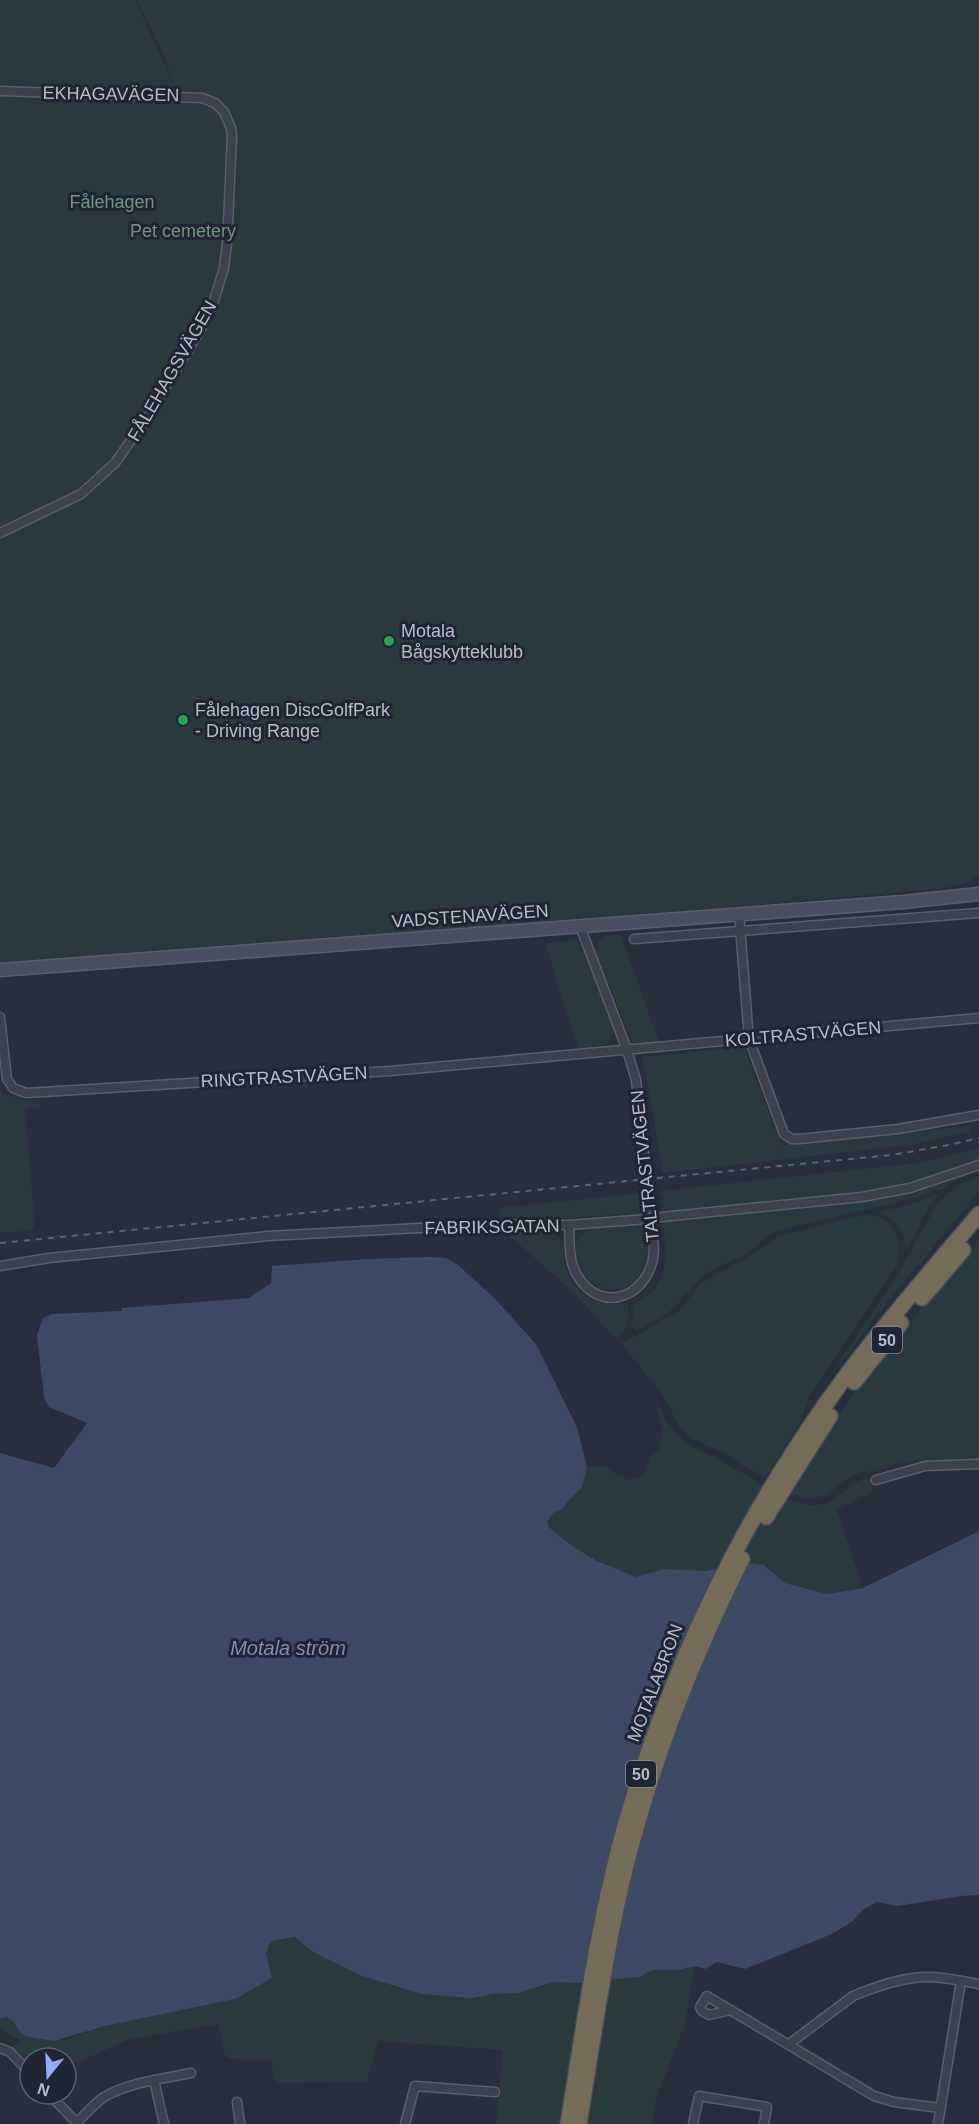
<svg xmlns="http://www.w3.org/2000/svg" width="979" height="2124" viewBox="0 0 979 2124" font-family="Helvetica,sans-serif">
<style>
.green{fill:#293a3f}
.water{fill:#3d4a66}
.lines{fill:none;stroke-linecap:round;stroke-linejoin:round}
.street-casing{stroke:#585e6c;stroke-width:11}
.secondary-casing{stroke:#585e6c;stroke-width:15}
.highway-casing{stroke:#454b59;stroke-width:18}
.street{stroke:#3b414e;stroke-width:8}
.secondary{stroke:#494f61;stroke-width:12}
.highway{stroke:#746c58;stroke-width:15}
.rail{stroke:#5d6475;stroke-width:2;stroke-dasharray:6 6;stroke-linecap:butt}
.street-bridge-casing{stroke:#585e6c;stroke-width:11;stroke-linecap:butt}
.street-bridge{stroke:#3b414e;stroke-width:8}
.leisure-dot{fill:#2e9e5b;stroke:#1f2534;stroke-width:2}
.labels{text-anchor:middle;dominant-baseline:central;stroke-width:6;stroke-linejoin:round;paint-order:stroke}
.shield{fill:#1f2534;stroke:#898f9c;stroke-width:1.5}
.shield-label{font-size:16px;font-weight:bold;fill:#b7bcc9}
.street-label{font-size:18px;fill:#b7bcc9;stroke:#1f2534}
.park-label{font-size:18px;fill:#70987e;stroke:#1f2534}
.poi-label{font-size:18px;fill:#b7bcc9;stroke:#1f2534;text-anchor:start}
.water-label{font-size:20px;font-style:italic;fill:#808faf;stroke:#1f2534}
</style>
<rect width="100%" height="100%" fill="#272e3e"/>
<!-- green -->
<g class="green">
<polygon points="0,0 135,0 173,84 164,55 137,0 979,0 979,875 969,882 941,889 579,920 0,964"/>
<path d="M621,934L624,944L660,1044L634,1046L595,951C599,936 607,935 621,934Z"/>
<path d="M578,940L614,1029C608,1051 599,1048 579,1051L545,943Z"/>
<polygon points="744,1047 781,1145 969,1126 970,1132 909,1145 662,1173 652,1107 642,1057"/>
<polygon points="0,1088 2,1093 23,1100 40,1100 40,1107 25,1109 35,1230 0,1233"/>
<polygon points="979,1149 979,1160 890,1188 797,1200 662,1211 660,1191 917,1163"/>
<path d="M979,1169L943,1188L907,1200L776,1231L742,1256L704,1274L677,1305L665,1315L635,1331L632,1325L634,1305C639,1299 647,1297 653,1291C670,1273 665,1245 663,1222L886,1198L924,1189Z"/>
<polygon points="979,1176 979,1192 878,1313 817,1396 900,1270 936,1206 958,1185"/>
<polygon points="643,1193 645,1213 551,1219 501,1217 499,1208"/>
<path d="M940,1194L929,1206L906,1252C905,1233 896,1218 877,1212L908,1205Z"/>
<path d="M865,1215C894,1215 905,1239 897,1265L817,1385L808,1400L801,1420L765,1478L726,1454L691,1438L680,1427L661,1392L621,1344L679,1311L699,1286L709,1278L744,1260L778,1236Z"/>
<path d="M646,1224C648,1239 650,1255 643,1270C625,1308 578,1287 576,1251C575,1243 578,1236 586,1232C600,1225 630,1226 646,1224Z"/>
<path d="M503,1229L552,1231C566,1240 562,1254 566,1268C574,1298 601,1307 628,1303C628,1317 630,1331 616,1339L573,1292L504,1231Z"/>
<path d="M979,1240V1461L975,1463C944,1462 904,1455 876,1472C836,1466 835,1517 787,1491L851,1397L886,1350Z"/>
<path d="M655,1399C662,1412 669,1427 680,1437C692,1450 709,1453 723,1462C745,1473 765,1489 787,1499C797,1503 812,1507 823,1504C844,1499 850,1476 874,1479L872,1493L837,1510L863,1588L827,1594L785,1583L764,1565L747,1563L706,1571L664,1569L636,1577L597,1561L571,1545L550,1528L547,1522L553,1512L563,1509L567,1502L582,1488L587,1467L609,1466L617,1476L631,1480L644,1476L651,1453L659,1450L662,1429Z"/>
<polygon points="295,1937 311,1951 472,1998 494,1994 518,1993 553,1982 579,1983 639,1977 653,1970 678,1970 695,1966 684,2027 656,2099 652,2124 496,2124 502,2050 378,2041 367,2082 275,2083 271,2060 226,2059 218,2024 131,2039 66,2067 66,2058 30,2058 30,2067 12,2047 20,2040 0,2029 0,2019 6,2017 14,2021 18,2028 64,2040 105,2026 235,1999 266,1952 271,1941"/>
</g>
<!-- water -->
<polygon class="water" points="430,1257 446,1258 458,1265 494,1298 536,1344 577,1427 587,1467 582,1488 567,1502 563,1509 553,1513 547,1522 550,1528 571,1545 597,1561 636,1577 664,1569 706,1571 747,1563 764,1565 785,1583 827,1594 863,1588 979,1531 979,1895 961,1896 898,1906 877,1902 864,1909 853,1921 832,1934 745,1969 717,1962 705,1969 695,1966 678,1970 653,1970 639,1977 579,1983 553,1982 518,1993 494,1994 472,1998 422,1994 362,1976 311,1951 295,1937 271,1941 266,1953 272,1978 235,1999 105,2026 54,2041 28,2037 20,2032 13,2021 6,2017 0,2019 0,1453 54,1468 87,1423 49,1407 44,1398 37,1335 43,1318 52,1314 122,1311 122,1308 249,1298 271,1283 272,1266 367,1259"/>
<g class="lines">
<!-- street casing -->
<g class="street-casing">
<g id="street">
<polyline points="0,91 202,98 215,103 224,112 231,128 232,136 227,244 224,268 213,304 198,334 148,416 115,463 81,494 0,533"/>
<polyline points="739,914 749,1039 784,1134 792,1139 799,1139 898,1129 979,1115"/>
<polyline points="634,939 979,913"/>
<polyline points="0,1017 7,1079 13,1088 26,1093 390,1071 979,1018"/>
<polyline points="671,1216 862,1197 910,1188 979,1165"/>
<path d="M569,1225C570,1242 568,1260 577,1275C601,1317 653,1296 654,1248L636,1080L627,1050L580,926"/>
<polyline points="0,1266 49,1258 268,1236 495,1224 569,1225 635,1220"/>
<polyline points="876,1480 925,1466 979,1464"/>
<polyline points="731,2010 709,2015 702,2011 700,2007 707,1996 874,2096 894,2102 940,2108"/>
<path d="M789,2044L853,1996C875,1987 902,1977 927,1977C944,1977 962,1981 979,1984"/>
<polyline points="0,2048 10,2052 30,2073"/>
<polyline points="154,2080 164,2124"/>
<polyline points="49,2094 78,2124"/>
<polyline points="237,2102 240,2124"/>
<path d="M77,2123C85,2114 94,2104 104,2097C130,2082 162,2079 191,2073"/>
<polyline points="405,2124 415,2086 495,2092"/>
<polyline points="693,2124 699,2096 767,2107 764,2124"/>
<polyline points="938,2124 961,1981"/>
</g>
</g>
<!-- secondary casing -->
<g class="secondary-casing">
<polyline id="secondary" points="0,970 903,902 979,894"/>
</g>
<!-- highway casing -->
<g class="highway-casing">
<g id="highway">
<polyline points="922,1298 963,1250"/>
<polyline points="854,1382 901,1323"/>
<polyline points="766,1517 830,1416"/>
<path d="M568,2124C584,2027 597,1928 623,1833C669,1670 742,1517 843,1380C885,1323 933,1269 979,1214"/>
<path d="M579,2124C591,2052 601,1980 616,1909C642,1787 686,1671 742,1559"/>
</g>
</g>
<!-- street -->
<use href="#street" class="street"/>
<!-- secondary -->
<use href="#secondary" class="secondary"/>
<!-- highway -->
<use href="#highway" class="highway"/>
<!-- rail -->
<polyline class="rail" points="0,1243 891,1155 949,1145 979,1138"/>
<!-- street-bridge casing -->
<g class="street-bridge-casing">
<polyline id="street-bridge" points="635,1220 671,1216"/>
</g>
<!-- street-bridge -->
<use href="#street-bridge" class="street-bridge"/>
</g>
<!-- markers -->
<g class="leisure-dot">
<circle cx="389" cy="641" r="6"/>
<circle cx="183" cy="720" r="6"/>
</g>
<g class="labels">
<!-- shield labels -->
<g class="shield">
<rect x="872" y="1327" width="30" height="26" rx="4.5"/>
<rect x="626" y="1761" width="30" height="26" rx="4.5"/>
</g>
<g class="shield-label">
<text x="887" y="1340">50</text>
<text x="641" y="1774">50</text>
</g>
<!-- street labels -->
<g class="street-label">
<text transform="translate(111 94) rotate(1)">EKHAGAVÄGEN</text>
<text transform="translate(172 371) rotate(-60)">FÅLEHAGSVÄGEN</text>
<text transform="translate(470 916) rotate(-4)">VADSTENAVÄGEN</text>
<text transform="translate(803 1034) rotate(-5)">KOLTRASTVÄGEN</text>
<text transform="translate(284 1077) rotate(-3)">RINGTRASTVÄGEN</text>
<text transform="translate(645 1166) rotate(-96)">TALTRASTVÄGEN</text>
<text transform="translate(492 1227) rotate(-1)">FABRIKSGATAN</text>
<text transform="translate(655 1683) rotate(-69)">MOTALABRON</text>
</g>
<!-- park labels -->
<g class="park-label">
<text x="112" y="202">Fålehagen</text>
<text x="183" y="231">Pet cemetery</text>
</g>
<!-- poi labels -->
<g class="poi-label">
<text x="401" y="631">Motala<tspan x="401" dy="21">Bågskytteklubb</tspan></text>
<text x="195" y="710">Fålehagen DiscGolfPark<tspan x="195" dy="21">- Driving Range</tspan></text>
</g>
<!-- water labels -->
<g class="water-label">
<text x="288" y="1648">Motala ström</text>
</g>
</g>
<!-- north arrow -->
<g transform="translate(48 2076) rotate(198)"><circle r="28" fill="#1f2534" stroke="#5c6170" stroke-width="1.5"/>
<path d="M0-4.5L10 22L0 15L-10 22Z" fill="#93adf2"/>
<text y="-9" font-size="16" font-weight="bold" text-anchor="middle" fill="#b7bcc9">N</text>
</g>
</svg>
